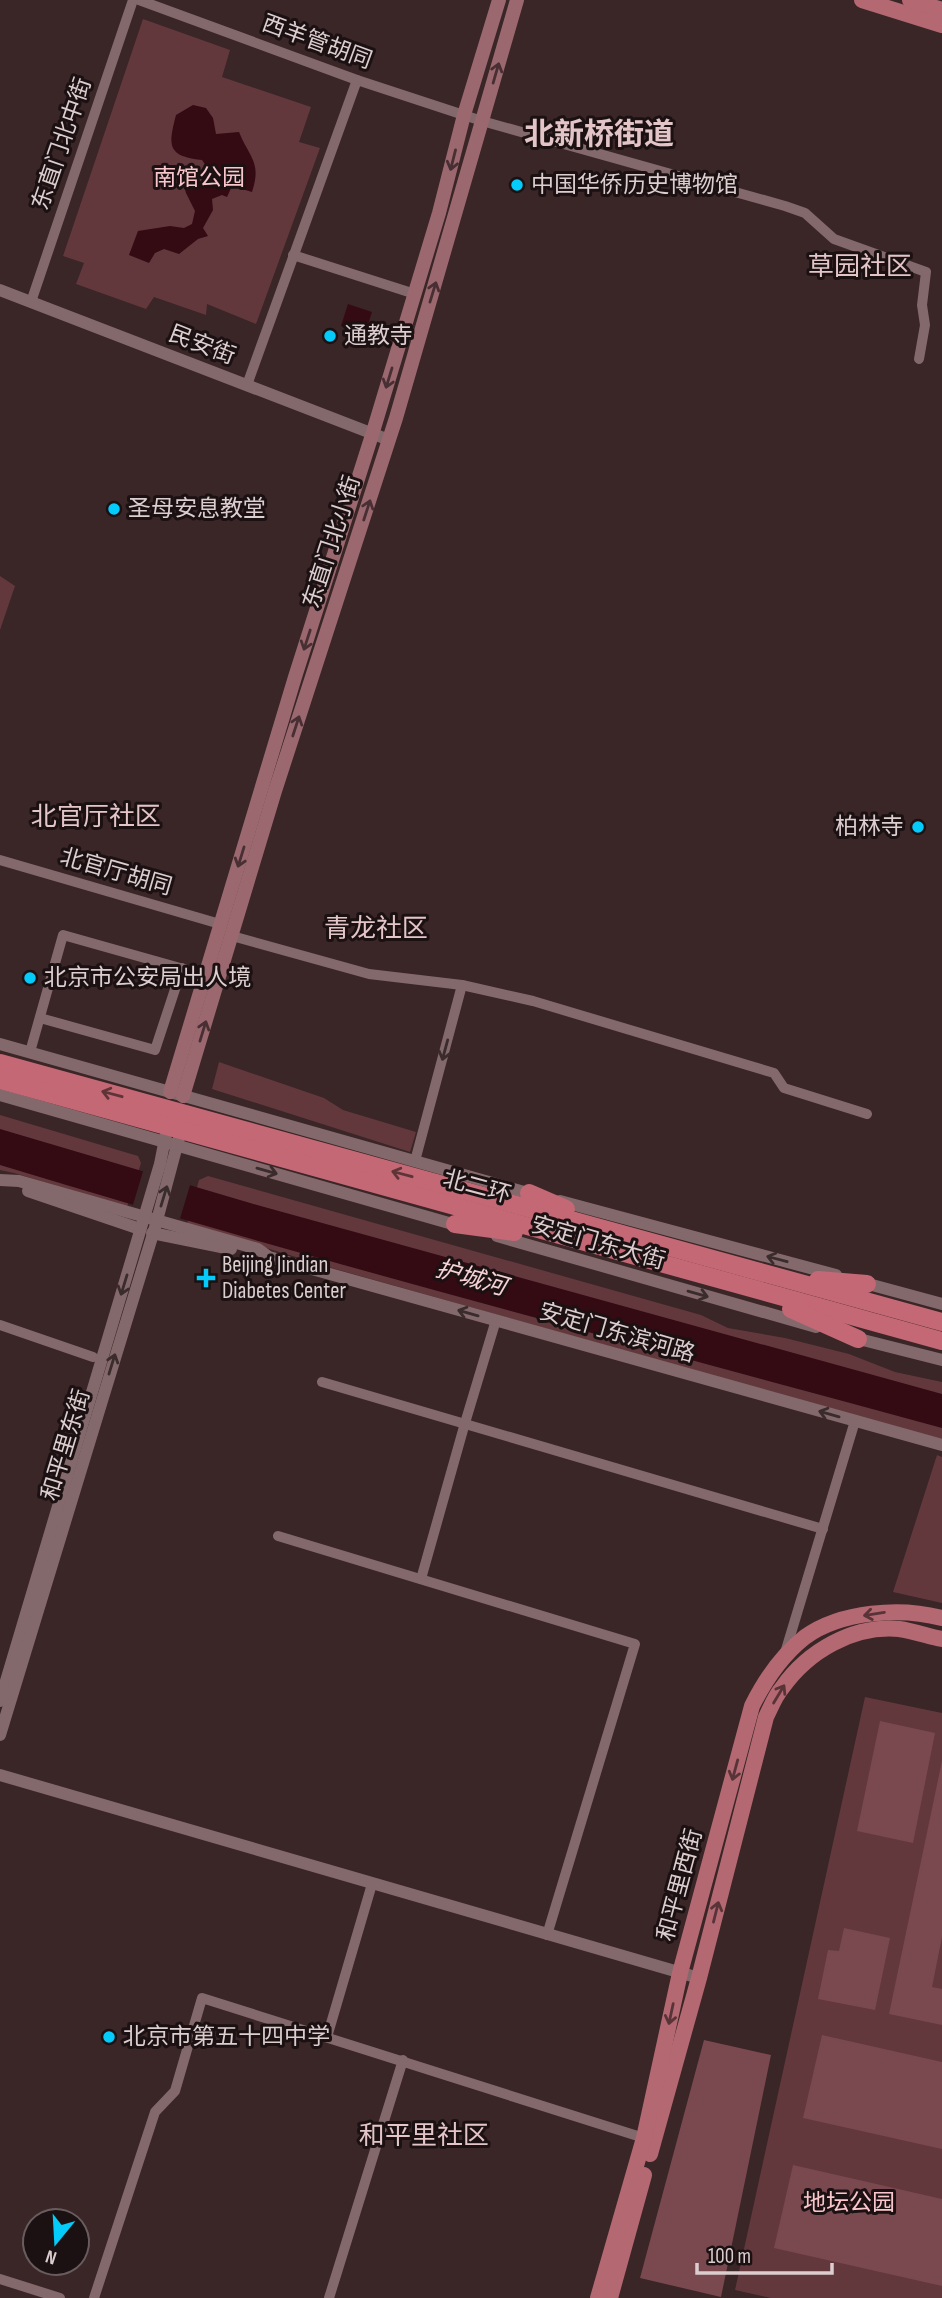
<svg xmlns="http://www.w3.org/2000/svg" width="942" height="2298" viewBox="0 0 942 2298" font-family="'Sofia Sans Condensed','Noto Sans SC',sans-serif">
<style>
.green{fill:#62383d}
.forest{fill:#7a494f}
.water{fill:#340a13}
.pier{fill:#3a2527}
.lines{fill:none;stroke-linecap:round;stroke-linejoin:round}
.minor{stroke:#83696b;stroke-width:10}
.tertiary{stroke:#83696b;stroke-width:12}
.secondary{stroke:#9b686f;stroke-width:14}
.primary{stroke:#b36872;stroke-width:16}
.trunk{stroke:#c36874;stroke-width:18}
.oneway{stroke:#482f33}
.oneway2{stroke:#3a2b2d}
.oneway3{stroke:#5e3439}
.oneway4{stroke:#583438}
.poi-dot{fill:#04cbf9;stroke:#1b1112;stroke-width:2.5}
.labels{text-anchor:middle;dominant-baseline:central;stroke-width:6;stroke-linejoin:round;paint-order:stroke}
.street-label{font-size:23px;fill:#dccdcf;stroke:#1b1112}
.park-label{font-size:23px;fill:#f9c6cb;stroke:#1b1112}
.poi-label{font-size:23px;fill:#dccdcf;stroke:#1b1112;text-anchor:start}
.water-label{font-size:24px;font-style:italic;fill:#f4d2d5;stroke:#1b1112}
.quarter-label{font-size:26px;fill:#e3c5c8;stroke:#1b1112}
.district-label{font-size:30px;font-weight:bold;fill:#e3c5c8;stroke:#1b1112}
</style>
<rect width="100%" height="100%" fill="#3a2527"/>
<!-- green -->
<g class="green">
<polygon points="143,19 230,50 222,77 311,107 299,142 320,148 256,324 207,304 206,315 154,297 146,309 76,284 84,263 63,256"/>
<polygon points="0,576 15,586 0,630"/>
<polygon points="219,1062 324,1098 343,1110 416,1132 410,1152 212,1089"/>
<polygon points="0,1115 138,1156 141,1163 127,1207 14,1173 0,1170"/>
<polygon points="208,1176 701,1315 728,1328 785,1338 849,1354 895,1372 942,1382 942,1440 332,1268 187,1224 199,1180"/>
<polygon points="937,1455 942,1457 942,1603 893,1592"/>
<polygon points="865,1697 942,1713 942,2298 771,2298 735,2290"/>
</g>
<!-- forest -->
<g class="forest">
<polygon points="880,1721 935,1733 913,1843 857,1831"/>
<polygon points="942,1761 942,1937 932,1987 942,1989 942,2025 889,2014"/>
<polygon points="844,1928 890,1938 875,2010 818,1999 828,1950 839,1951"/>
<polygon points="822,2035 942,2062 942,2149 803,2118"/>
<polygon points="704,2040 771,2055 721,2297 640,2278"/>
<polygon points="793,2165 942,2199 942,2286 774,2248"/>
</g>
<!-- water -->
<g class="water">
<path d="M193,105L206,108L213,118L216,134L239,132C249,157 262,162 252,192L232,186L227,197L222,195L212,199L213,210L203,228L208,236L198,239L179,254L164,249L155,253L149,263L129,255L138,231L170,226L184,228L192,224L195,211L186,193L182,179L187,175L196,177L203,186L210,183L209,170L202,160C167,156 168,146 176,115Z"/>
<polygon points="348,304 372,312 365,334 341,326"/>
<path d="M0,1129L257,1205L942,1394V1428C627,1342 312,1260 0,1165Z"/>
</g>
<!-- pier -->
<polygon class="pier" points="144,1168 191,1182 179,1222 132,1208"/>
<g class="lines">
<!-- minor -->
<g class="minor">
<polyline points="139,0 357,80 482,121 785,206 805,213 834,239 926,272 922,305 925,325 919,359"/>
<polyline points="293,255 415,294"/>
<polyline points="31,302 133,0"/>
<polyline points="247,385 357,80"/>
<polyline points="0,860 220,924"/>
<polyline points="232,936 369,974 462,985 533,1001 774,1073 784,1088 867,1114"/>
<polyline points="40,1018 155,1050 182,968"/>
<polyline points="30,1052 63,935 205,975"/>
<polyline points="415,1161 462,985"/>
<polyline points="0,1325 93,1357"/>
<polyline points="322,1382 823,1529"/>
<polyline points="278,1536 635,1644 547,1935"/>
<polyline points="421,1579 465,1423 496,1320"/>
<polyline points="785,1653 855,1421"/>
<polyline points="327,2037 372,1884"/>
<polyline points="0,2279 60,2298"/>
<polyline points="94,2298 155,2112 175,2091 202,1998 644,2138"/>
<polyline points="329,2298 403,2060"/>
</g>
<!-- tertiary -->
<g class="tertiary">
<polyline points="0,290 389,440"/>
<polyline points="0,1044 535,1195"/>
<polyline points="0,1095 463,1227"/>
<polyline points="0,1180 19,1181 258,1249 269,1257 942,1445"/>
<polyline points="28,1191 140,1229"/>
<polyline points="560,1201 836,1275"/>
<polyline points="152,1233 231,1249"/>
<polyline points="497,1236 816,1327"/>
<polyline points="861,1282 942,1304"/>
<polyline points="851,1337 942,1360"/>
<polyline points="0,1701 160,1164 166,1134"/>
<polyline points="0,1735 156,1224 179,1138"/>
<polyline points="0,1775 699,1978"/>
</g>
<!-- secondary -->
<g class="secondary">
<polyline points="170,1092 295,677 372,435 439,213 464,115 499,0"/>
<polyline points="183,1096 275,791 396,418 517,0"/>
</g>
<!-- primary -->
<g class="primary">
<polyline points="862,0 942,25"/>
<polyline points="910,0 942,10"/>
<path d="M650,2154L699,1978L766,1717C771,1707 775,1696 782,1688C808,1651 853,1625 899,1629C913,1631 928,1636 942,1639"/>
<path d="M598,2298L644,2138L680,1973L752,1706C765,1680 782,1655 805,1637C841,1611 901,1607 942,1618"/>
<polyline points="610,2298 644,2175"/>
</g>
<!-- trunk -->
<g class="trunk">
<polyline points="0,1063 942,1322"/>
<polyline points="0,1080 942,1341"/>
<polyline points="529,1193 566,1209"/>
<polyline points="455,1224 514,1232"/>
<polyline points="818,1280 867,1284"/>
<polyline points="791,1309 858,1339"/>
</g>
</g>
<!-- one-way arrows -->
<defs><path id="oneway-shaft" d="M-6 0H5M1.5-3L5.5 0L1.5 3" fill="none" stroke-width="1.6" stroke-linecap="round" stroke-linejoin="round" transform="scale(1.75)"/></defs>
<g class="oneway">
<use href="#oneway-shaft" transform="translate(496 73) rotate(-74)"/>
<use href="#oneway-shaft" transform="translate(453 160) rotate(104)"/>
<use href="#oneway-shaft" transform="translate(433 292) rotate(-73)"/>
<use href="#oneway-shaft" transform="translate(389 378) rotate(107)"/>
<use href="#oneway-shaft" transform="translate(367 510) rotate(-72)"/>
<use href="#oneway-shaft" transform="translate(307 640) rotate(108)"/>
<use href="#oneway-shaft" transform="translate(296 726) rotate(-72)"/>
<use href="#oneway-shaft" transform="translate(241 857) rotate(107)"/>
<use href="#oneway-shaft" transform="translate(203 1031) rotate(-73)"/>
</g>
<g class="oneway2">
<use href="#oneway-shaft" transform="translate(445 1050) rotate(105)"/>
<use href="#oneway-shaft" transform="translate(267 1171) rotate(16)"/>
<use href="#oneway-shaft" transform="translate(164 1196) rotate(-73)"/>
<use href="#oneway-shaft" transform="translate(777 1259) rotate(-165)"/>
<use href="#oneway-shaft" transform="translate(124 1285) rotate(107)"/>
<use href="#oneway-shaft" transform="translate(698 1294) rotate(16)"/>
<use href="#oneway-shaft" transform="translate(468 1313) rotate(-164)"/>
<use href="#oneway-shaft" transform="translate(112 1364) rotate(-73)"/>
<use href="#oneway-shaft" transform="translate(829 1414) rotate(-164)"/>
</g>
<g class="oneway3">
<use href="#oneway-shaft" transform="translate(112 1094) rotate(-165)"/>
<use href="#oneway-shaft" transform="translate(402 1174) rotate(-165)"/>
</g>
<g class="oneway4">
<use href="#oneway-shaft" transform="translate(874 1614) rotate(171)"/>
<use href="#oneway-shaft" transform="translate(779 1694) rotate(-59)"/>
<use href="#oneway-shaft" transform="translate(735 1770) rotate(105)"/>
<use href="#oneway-shaft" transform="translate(716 1912) rotate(-76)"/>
<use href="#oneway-shaft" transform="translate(671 2014) rotate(102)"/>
</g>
<!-- markers -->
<g class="poi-dot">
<circle cx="517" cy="185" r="7"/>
<circle cx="330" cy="336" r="7"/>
<circle cx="114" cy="509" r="7"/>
<circle cx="918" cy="827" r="7"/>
<circle cx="30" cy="978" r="7"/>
<path d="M202.5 1267.5h7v7h7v7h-7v7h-7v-7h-7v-7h7z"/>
<circle cx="109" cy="2037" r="7"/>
</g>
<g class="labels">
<!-- street labels -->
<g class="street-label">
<text transform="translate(317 42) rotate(20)">西羊管胡同</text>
<text transform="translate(62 144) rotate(-71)">东直门北中街</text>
<text transform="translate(202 345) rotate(21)">民安街</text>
<text transform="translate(332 542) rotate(-72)">东直门北小街</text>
<text transform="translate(116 872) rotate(16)">北官厅胡同</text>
<text transform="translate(477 1187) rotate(15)">北二环</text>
<text transform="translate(598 1243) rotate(16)">安定门东大街</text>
<text transform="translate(617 1333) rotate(16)">安定门东滨河路</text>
<text transform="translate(66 1445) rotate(-73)">和平里东街</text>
<text transform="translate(680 1885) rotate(-75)">和平里西街</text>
</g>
<!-- park labels -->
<g class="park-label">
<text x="199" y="178">南馆公园</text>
<text x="849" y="2203">地坛公园</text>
</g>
<!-- poi labels -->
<g class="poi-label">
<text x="531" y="185">中国华侨历史博物馆</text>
<text x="344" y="336">通教寺</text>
<text x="128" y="509">圣母安息教堂</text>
<text x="904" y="827" text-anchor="end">柏林寺</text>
<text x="44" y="978">北京市公安局出人境</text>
<text x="222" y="1265">Beijing Jindian<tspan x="222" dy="26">Diabetes Center</tspan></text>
<text x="123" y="2037">北京市第五十四中学</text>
</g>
<!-- water labels -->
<g class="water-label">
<text transform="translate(471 1278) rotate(16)">护城河</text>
</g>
<!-- quarter labels -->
<g class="quarter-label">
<text x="860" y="267">草园社区</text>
<text x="96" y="817">北官厅社区</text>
<text x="376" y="929">青龙社区</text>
<text x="424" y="2136">和平里社区</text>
</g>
<!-- district labels -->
<g class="district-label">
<text x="599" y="135">北新桥街道</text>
</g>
</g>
<!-- north arrow -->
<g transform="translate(56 2242) rotate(198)"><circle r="33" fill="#1b1112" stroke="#685c5e" stroke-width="2"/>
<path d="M0-5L12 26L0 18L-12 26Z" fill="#04cbf9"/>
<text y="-10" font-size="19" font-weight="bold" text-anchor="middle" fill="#dccdcf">N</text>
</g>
<!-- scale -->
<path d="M697 2263v10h135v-10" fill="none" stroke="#dccdcf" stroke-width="3.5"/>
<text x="708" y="2263" font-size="21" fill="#dccdcf" stroke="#1b1112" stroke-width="5" paint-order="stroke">100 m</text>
</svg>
